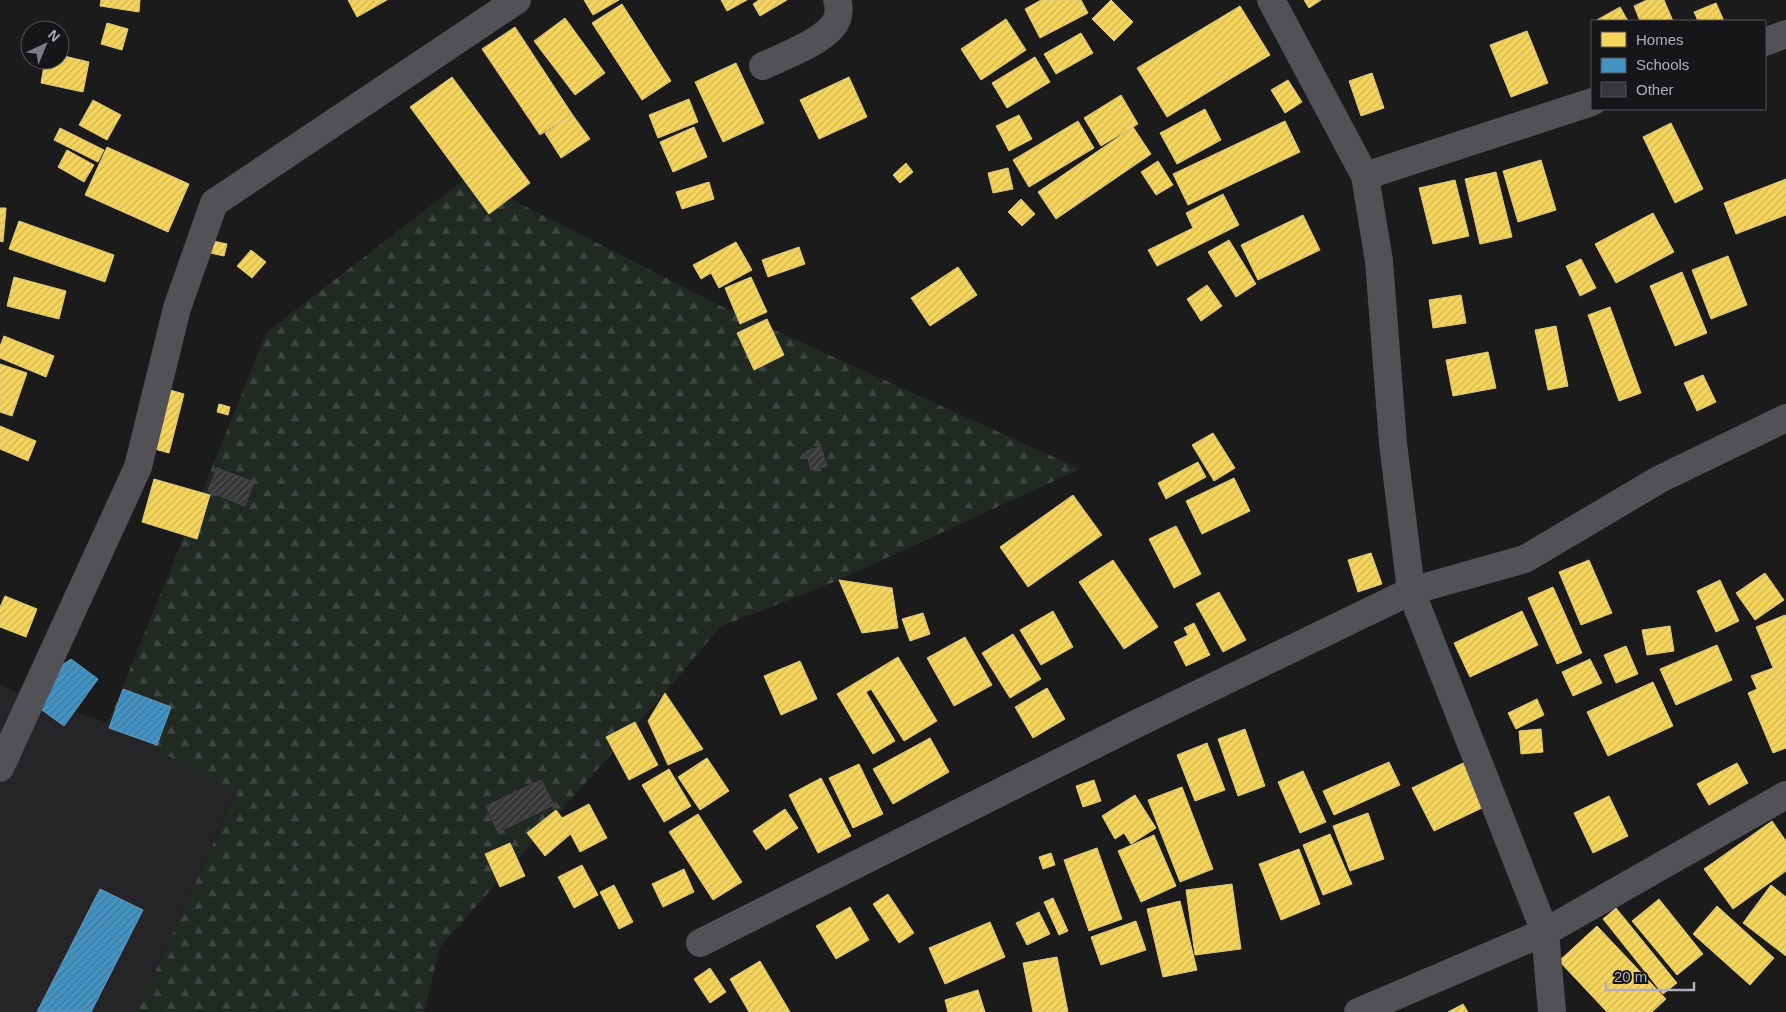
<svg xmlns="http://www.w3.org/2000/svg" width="1786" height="1012" viewBox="0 0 1786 1012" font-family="Arial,sans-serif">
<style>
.built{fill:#252528}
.forest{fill:url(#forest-firs)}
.homes{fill:url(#homes-hatch);stroke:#e0c979}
.schools{fill:url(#schools-hatch);stroke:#629bc1}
.building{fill:url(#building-hatch);stroke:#444448}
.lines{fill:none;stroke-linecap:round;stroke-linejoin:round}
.minor{stroke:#515156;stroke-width:28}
</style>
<defs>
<pattern id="forest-firs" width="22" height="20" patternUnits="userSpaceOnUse" patternTransform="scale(1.25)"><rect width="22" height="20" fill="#212923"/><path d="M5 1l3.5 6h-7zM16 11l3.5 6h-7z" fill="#3f4641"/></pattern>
<pattern id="homes-hatch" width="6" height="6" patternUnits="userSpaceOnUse" patternTransform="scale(1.25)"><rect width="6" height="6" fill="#f6d55c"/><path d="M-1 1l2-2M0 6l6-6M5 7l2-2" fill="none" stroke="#cfb555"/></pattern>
<pattern id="schools-hatch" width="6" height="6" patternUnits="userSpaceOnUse" patternTransform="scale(1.25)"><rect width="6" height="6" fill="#4393c3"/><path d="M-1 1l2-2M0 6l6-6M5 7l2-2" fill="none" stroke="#3f7ba0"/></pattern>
<pattern id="building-hatch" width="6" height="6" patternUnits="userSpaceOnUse" patternTransform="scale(1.25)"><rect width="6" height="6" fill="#38383a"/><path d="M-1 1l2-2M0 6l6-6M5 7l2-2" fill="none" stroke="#525255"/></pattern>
</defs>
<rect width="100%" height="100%" fill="#1b1b1c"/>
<!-- built -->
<polygon class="built" points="0,685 20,694 108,723 236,792 137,1012 0,1012"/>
<!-- forest -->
<polygon class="forest" points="468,177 717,304 1080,469 839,580 720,627 665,693 440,947 424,1012 137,1012 236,793 108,723 267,332"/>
<!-- homes -->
<g class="homes">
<polygon points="101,0 140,0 139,12 100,6"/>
<polygon points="348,0 387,0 357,17"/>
<polygon points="584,0 619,0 593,15"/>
<polygon points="721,0 747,0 727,11"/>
<polygon points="759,0 787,0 760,16 753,4"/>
<polygon points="1041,0 1081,0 1088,13 1040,38 1025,9"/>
<polygon points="1111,0 1133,22 1114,41 1092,19"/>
<polygon points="1304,0 1321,0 1309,8"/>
<polygon points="1647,0 1664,0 1673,21 1640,21 1634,6"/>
<polygon points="1716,3 1724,21 1698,21 1694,12"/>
<polygon points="622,4 671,81 642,100 592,23"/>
<polygon points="1240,6 1270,55 1167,117 1137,68"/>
<polygon points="1620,7 1628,21 1595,21"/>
<polygon points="565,18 605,73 575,95 534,41"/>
<polygon points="1006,19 1026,50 981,80 961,49"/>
<polygon points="107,23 128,29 122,50 101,44"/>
<polygon points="515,27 572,114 540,135 482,49"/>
<polygon points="1527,31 1548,83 1511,97 1490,45"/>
<polygon points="1081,33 1093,53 1056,74 1044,54"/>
<polygon points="60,55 89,62 83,92 41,83 45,60 60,60"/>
<polygon points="1035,57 1050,82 1007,108 992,83"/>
<polygon points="736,63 764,123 723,142 695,82"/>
<polygon points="1372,73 1384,108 1361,116 1349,81"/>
<polygon points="452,77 530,183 489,214 410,107"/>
<polygon points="849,77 867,117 819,139 800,100"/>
<polygon points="1288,80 1302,102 1285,113 1271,90"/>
<polygon points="1121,95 1138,124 1101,146 1084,118"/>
<polygon points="689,99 698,122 658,138 649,115"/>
<polygon points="93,100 121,115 107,140 79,125"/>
<polygon points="1205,109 1221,140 1177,164 1160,133"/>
<polygon points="572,114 590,139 561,158 545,133"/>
<polygon points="1019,115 1032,139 1009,151 996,126"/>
<polygon points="1078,121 1094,148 1029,187 1013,160"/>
<polygon points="1285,121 1300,152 1188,205 1173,174"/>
<polygon points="1671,123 1703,189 1675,203 1643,137"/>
<polygon points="694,127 707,157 673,172 660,142"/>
<polygon points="1133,127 1151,154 1056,219 1038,192"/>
<polygon points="60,128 104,150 98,162 54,140"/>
<polygon points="107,147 189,184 168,232 85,195"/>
<polygon points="67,150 94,165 84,182 58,167"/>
<polygon points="1541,160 1556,210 1518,222 1503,171"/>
<polygon points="1158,161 1173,185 1156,195 1141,172"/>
<polygon points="906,163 913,172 900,183 893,175"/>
<polygon points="1008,168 1013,189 993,193 988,173"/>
<polygon points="1496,172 1512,237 1480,244 1465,179"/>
<polygon points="1786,179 1786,215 1736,234 1724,203"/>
<polygon points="1455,180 1469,236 1433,244 1419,188"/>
<polygon points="709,182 714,199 682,209 676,192"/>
<polygon points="1223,194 1239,225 1157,266 1148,250 1193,228 1186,213"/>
<polygon points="1021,199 1035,214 1022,226 1008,212"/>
<polygon points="0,208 6,208 3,242 0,241"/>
<polygon points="1653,213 1674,252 1616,283 1595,244"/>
<polygon points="1303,215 1320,250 1258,280 1241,245"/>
<polygon points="19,221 114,255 105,282 9,249"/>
<polygon points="204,239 227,244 224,256 201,251"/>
<polygon points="1229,240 1256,284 1236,297 1208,252"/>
<polygon points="736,242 752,270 719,288 711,273 701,279 693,265"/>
<polygon points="799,247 805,264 768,277 762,260"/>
<polygon points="251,250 266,262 252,278 237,266"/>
<polygon points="1728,256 1747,305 1711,319 1692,270"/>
<polygon points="1581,259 1596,288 1580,296 1566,266"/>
<polygon points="958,267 977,295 930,326 911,298"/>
<polygon points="1682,272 1707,333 1675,346 1650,286"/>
<polygon points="14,277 66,291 59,319 7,306"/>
<polygon points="751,277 767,312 740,324 725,288"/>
<polygon points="1207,285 1222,306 1201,321 1187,299"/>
<polygon points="1461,295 1466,323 1433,328 1429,300"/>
<polygon points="1610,307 1641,393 1619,401 1588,315"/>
<polygon points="767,319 784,355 754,370 737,333"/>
<polygon points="1556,326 1568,386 1548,390 1535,330"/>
<polygon points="4,336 54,356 46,377 0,358 0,346"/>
<polygon points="1488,352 1496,388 1453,396 1446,360"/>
<polygon points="0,364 27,373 12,416 0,412"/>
<polygon points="1703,375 1716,402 1697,411 1684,383"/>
<polygon points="163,388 184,394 169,453 147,447"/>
<polygon points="219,404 230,407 228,415 217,412"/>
<polygon points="0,426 36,441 28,461 0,449"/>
<polygon points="1213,433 1235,468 1214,481 1192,445"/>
<polygon points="1198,462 1206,477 1166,499 1158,483"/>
<polygon points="1234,478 1250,511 1202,534 1186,501"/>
<polygon points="154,479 210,495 197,539 142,522"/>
<polygon points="1073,495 1102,535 1028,587 1000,547"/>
<polygon points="1176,526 1201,574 1174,588 1149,539"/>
<polygon points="1371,553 1382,584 1358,592 1348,560"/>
<polygon points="1113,560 1158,627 1124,649 1079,582"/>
<polygon points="1589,560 1612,613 1581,625 1559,572"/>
<polygon points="1765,573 1784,600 1755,620 1736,593"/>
<polygon points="839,580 892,588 898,628 862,633"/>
<polygon points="1720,580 1739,621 1716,632 1697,591"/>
<polygon points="1553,587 1582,653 1557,664 1528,598"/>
<polygon points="1219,592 1246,640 1223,652 1196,604"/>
<polygon points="5,596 37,609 26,637 0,627 0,607"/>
<polygon points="1053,611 1073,647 1041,665 1020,630"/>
<polygon points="1522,611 1538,645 1470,677 1454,643"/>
<polygon points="923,613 930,634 910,641 902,619"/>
<polygon points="1785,615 1786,617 1786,699 1756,627"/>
<polygon points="1194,623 1210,655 1186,666 1174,642 1188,635 1184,628"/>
<polygon points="1670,626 1674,651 1647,655 1642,630"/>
<polygon points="1013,634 1041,679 1010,698 982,653"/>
<polygon points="965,637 992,685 954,706 927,658"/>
<polygon points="1717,645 1732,680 1676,705 1660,669"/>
<polygon points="1626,646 1638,674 1616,683 1604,655"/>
<polygon points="898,657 937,721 904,741 871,689 866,692 895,741 873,754 837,694"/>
<polygon points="1590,659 1602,683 1573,696 1562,672"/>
<polygon points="800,661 817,699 781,715 764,676"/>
<polygon points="1773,668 1786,699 1786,748 1773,753 1748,693 1757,689 1751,676"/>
<polygon points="1653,682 1673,726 1608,756 1587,712"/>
<polygon points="1047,688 1065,719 1033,738 1015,707"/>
<polygon points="665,693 703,749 668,765 648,721"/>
<polygon points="1537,699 1544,715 1516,729 1508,713"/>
<polygon points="635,722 658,765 629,780 606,737"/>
<polygon points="1245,729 1265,786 1238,796 1218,739"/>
<polygon points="1541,729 1543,752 1521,754 1519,731"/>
<polygon points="930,738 949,772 893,804 873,769"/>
<polygon points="1207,743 1225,790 1195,801 1177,755"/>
<polygon points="707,758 729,791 700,810 678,777"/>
<polygon points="1389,762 1400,785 1334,815 1323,791"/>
<polygon points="1463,763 1484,807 1434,831 1412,788"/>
<polygon points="1737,763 1748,783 1709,805 1697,784"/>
<polygon points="859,764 883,814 853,828 829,778"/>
<polygon points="669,769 691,806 664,822 642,785"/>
<polygon points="1303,771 1326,822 1300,833 1278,782"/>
<polygon points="821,778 851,836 818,853 789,795"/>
<polygon points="1094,780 1101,801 1083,807 1076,786"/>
<polygon points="1182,787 1213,869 1180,882 1148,800"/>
<polygon points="1135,795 1156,828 1131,844 1124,833 1115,839 1102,816"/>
<polygon points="1609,796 1628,836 1593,853 1574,813"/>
<polygon points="589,804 607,838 580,852 562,818"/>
<polygon points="785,809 798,828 766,850 753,831"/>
<polygon points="556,810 573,832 545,856 527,833"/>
<polygon points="1368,813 1384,859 1350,871 1333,826"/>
<polygon points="698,814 742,882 713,900 669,832"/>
<polygon points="1772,821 1786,841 1786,871 1733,909 1704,869"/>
<polygon points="1330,834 1352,884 1323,895 1303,845"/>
<polygon points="1154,835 1176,886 1141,902 1118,851"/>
<polygon points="510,843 525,876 500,887 485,854"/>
<polygon points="1097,848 1122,919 1089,931 1064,860"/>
<polygon points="1299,849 1320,904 1281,920 1259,864"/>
<polygon points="1051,853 1055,865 1043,869 1039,857"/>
<polygon points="582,865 598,895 574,908 558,877"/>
<polygon points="684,869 694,892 663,907 652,884"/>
<polygon points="1232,884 1241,949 1195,955 1186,890"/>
<polygon points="614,885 633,922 619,929 600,892"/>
<polygon points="1771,885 1786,897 1786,956 1743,923"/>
<polygon points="888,894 914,933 899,943 873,904"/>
<polygon points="1053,898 1068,931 1059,935 1044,902"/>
<polygon points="1659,899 1703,954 1677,975 1632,921"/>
<polygon points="1180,901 1197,970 1163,977 1147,909"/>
<polygon points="1717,906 1774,958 1750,985 1693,934"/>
<polygon points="850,907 869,940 836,959 816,926"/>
<polygon points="1616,908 1677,983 1663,994 1603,919"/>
<polygon points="1039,912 1050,934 1027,945 1016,923"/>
<polygon points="1136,921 1146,950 1101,965 1091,937"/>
<polygon points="990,922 1005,957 945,984 929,948"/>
<polygon points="1597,926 1666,999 1652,1012 1607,1012 1559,961"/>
<polygon points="1057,957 1068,1012 1033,1012 1023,963"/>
<polygon points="760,961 790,1012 749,1012 730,979"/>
<polygon points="710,968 726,992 710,1003 694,979"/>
<polygon points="978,990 985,1012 948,1012 945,1000"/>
<polygon points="1463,1004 1468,1012 1448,1012"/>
</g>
<!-- schools -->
<g class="schools">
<polygon points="71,659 98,679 64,726 20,694"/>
<polygon points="123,689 171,707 157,745 109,728"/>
<polygon points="100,889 143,910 91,1012 37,1012"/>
</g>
<!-- building -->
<g class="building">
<polygon points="821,447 827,466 811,470 806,451"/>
<polygon points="217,468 254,482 245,506 208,491"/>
<polygon points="541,780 554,805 498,832 486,806"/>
</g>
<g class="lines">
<!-- minor -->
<g class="minor">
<polyline points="1271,0 1365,176 1379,261 1393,443 1411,591 1545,932 1552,1012"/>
<polyline points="1765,42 1786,34"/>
<path d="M763,66C784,56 818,44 833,26C839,19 840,8 837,0"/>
<polyline points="1365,176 1592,102"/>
<polyline points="0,768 138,467 177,308 214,203 517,0"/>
<polyline points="700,943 1136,724 1411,591 1525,559 1660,479 1786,418"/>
<polyline points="1358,1012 1545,932 1786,795"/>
</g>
</g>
<!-- legend -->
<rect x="1591" y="20" width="175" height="90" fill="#161518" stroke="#52525a"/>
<rect x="1601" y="32" width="25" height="15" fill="#f6d55c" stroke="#52525a"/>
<text x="1636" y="45" font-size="15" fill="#acaebd">Homes</text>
<rect x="1601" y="58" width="25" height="15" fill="#4393c3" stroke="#52525a"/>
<text x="1636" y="70" font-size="15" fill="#acaebd">Schools</text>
<rect x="1601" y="82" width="25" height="15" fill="#38383a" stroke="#52525a"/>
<text x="1636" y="95" font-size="15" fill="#acaebd">Other</text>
<!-- north arrow -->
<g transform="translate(45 45) rotate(44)"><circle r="24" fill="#161518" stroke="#52525a"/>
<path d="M0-4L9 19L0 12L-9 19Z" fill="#797b85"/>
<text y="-8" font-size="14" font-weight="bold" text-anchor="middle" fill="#acaebd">N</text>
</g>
<!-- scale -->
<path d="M1606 982v8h88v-8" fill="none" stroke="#acaebd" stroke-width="2.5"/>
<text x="1614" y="982" font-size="15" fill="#acaebd" stroke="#161518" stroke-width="4" paint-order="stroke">20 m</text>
</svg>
